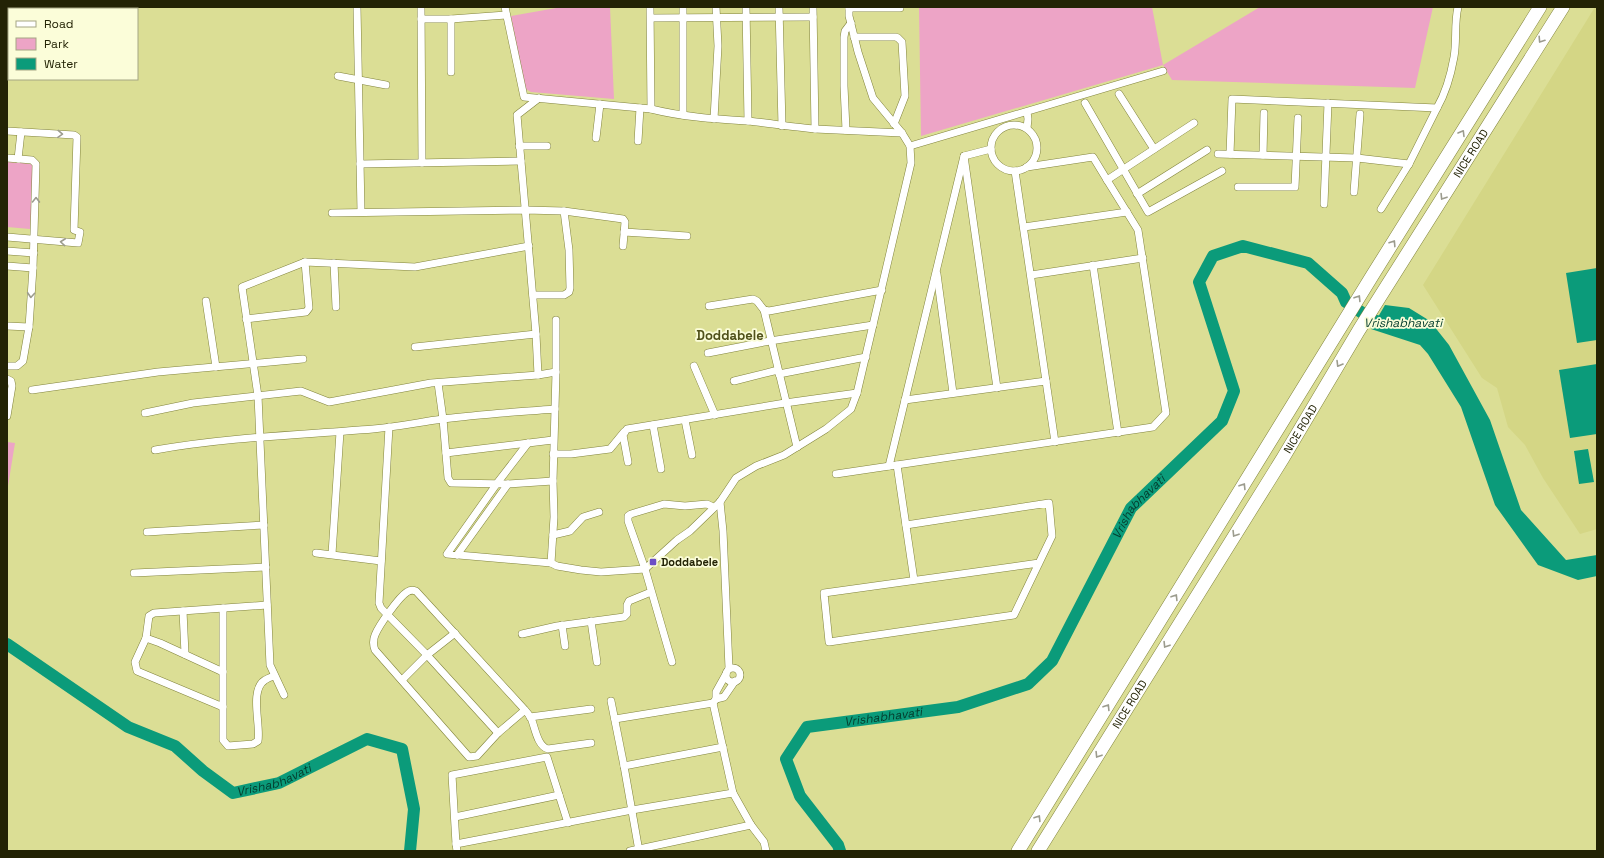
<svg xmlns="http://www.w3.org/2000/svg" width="1604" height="858" viewBox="0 0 1604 858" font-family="'Space Grotesk',sans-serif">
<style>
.built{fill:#d4d685}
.green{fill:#eda4c6}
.water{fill:#0b9b7a}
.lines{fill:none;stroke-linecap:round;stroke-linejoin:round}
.river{stroke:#0b9b7a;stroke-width:12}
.minor-casing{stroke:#82843d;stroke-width:8}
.motorway-casing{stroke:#82843d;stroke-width:14}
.minor{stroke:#fff;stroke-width:7}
.motorway{stroke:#fff;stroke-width:13}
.oneway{stroke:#9c9c8e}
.poi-dot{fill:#6b4dc6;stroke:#fbfdd9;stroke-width:1.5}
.labels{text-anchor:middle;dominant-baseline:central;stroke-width:3.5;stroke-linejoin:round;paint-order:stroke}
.street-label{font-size:11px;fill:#232305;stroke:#fbfdd9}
.poi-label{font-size:11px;font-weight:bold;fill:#232305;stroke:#fbfdd9;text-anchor:start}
.water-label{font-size:12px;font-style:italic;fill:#043c2d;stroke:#fbfdd9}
.quarter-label{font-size:13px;font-weight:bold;fill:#50511a;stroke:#fbfdd9}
</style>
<rect width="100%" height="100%" fill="#dbde95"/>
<!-- built -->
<polygon class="built" points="1595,7 1597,7 1597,529 1580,534 1543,478 1525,445 1508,427 1497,388 1482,378 1423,285"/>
<!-- green -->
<g class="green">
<polygon points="562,7 610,7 614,99 531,92 524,88 511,16"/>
<polygon points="919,7 1152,7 1163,65 1260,7 1433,7 1415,88 1172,80 1163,65 921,136"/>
<polygon points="7,162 34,164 30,229 7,227"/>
<polygon points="7,442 15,443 7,492"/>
</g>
<!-- water -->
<g class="water">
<polygon points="1597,268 1597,340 1577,343 1566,273"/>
<polygon points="1385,305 1409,308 1430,321 1449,345 1490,420 1521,510 1566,560 1597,555 1597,576 1578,580 1538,565 1495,505 1461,407 1428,354 1420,345 1371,329"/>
<polygon points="1597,364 1597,434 1570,438 1559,370"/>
<polygon points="1588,449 1594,482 1579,484 1574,451"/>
</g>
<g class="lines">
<!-- river -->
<g class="river">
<path id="s1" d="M7,644L128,727L175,746L203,771L233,793L279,783L367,739L402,749L414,809L410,851"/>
<path id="s2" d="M840,851L838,845L800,796L786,759L807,727L958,707L1028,684L1052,661L1131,508L1222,421L1234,391L1199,282L1213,256L1243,246L1308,263L1342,293L1346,302L1373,320L1391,325"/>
</g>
<!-- minor casing -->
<g class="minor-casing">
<g id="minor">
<polyline points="357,7 361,212"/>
<polyline points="421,7 422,163"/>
<path d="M505,7L524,97L651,109C683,117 715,119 747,121C769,123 792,127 815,129"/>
<polyline points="650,7 651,109"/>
<polyline points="746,7 748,121"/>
<polyline points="779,7 782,126"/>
<polyline points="813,7 815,129 902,133"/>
<polyline points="849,8 900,8"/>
<polyline points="89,9 96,7"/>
<polyline points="651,18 813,17"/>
<polyline points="421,19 451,19 506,15"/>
<polyline points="451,19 451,72"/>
<polyline points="7,35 9,34"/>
<polyline points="854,37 896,37 898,38 902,42 905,96 894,124"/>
<polyline points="338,76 386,85"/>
<polyline points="1119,94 1154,149"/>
<polyline points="539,98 517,115 536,334 538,375 556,372 553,481 554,517 551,563"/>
<polyline points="1085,103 1148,212 1222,171"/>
<polyline points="683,115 683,7"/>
<polyline points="714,119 718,46 716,7"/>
<circle cx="1014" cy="148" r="23"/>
<polyline points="1027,128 1028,119 1027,112"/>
<polyline points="846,130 844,86 844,37 845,31 851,23"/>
<polyline points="7,131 74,135 77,137 74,230 80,232 78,243 7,237"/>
<polyline points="596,138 600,104"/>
<polyline points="638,141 640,108"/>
<polyline points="519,146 547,146"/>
<polyline points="910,146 1163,71"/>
<polyline points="991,149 964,156 997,388"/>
<polyline points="1218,154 1357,158 1409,164"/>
<path d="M1230,154L1232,99L1437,108C1445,94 1451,74 1454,57C1457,41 1454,24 1458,7"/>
<polyline points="1263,155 1264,113"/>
<polyline points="7,158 32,160 36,164 33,268"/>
<polyline points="18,159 21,132"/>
<polyline points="360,164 521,161"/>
<polyline points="1015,171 1055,442"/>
<polyline points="1107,180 1194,123"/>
<polyline points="1238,187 1295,187 1298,118"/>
<polyline points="1354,192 1360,114"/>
<polyline points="1137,194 1207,150"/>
<polyline points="1324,204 1328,103"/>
<polyline points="1381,209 1409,164 1437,108"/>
<polyline points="332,213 525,210 564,211 623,219 625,222 623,246"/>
<polyline points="1024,227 1127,212"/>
<polyline points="624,232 687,236"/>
<polyline points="7,251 34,253"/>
<polyline points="334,263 336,307"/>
<polyline points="1093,265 1118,433"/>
<polyline points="7,266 33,268 29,327 23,361 17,366 7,366"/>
<polyline points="937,274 953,393"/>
<polyline points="1031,275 1143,258"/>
<polyline points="533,295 564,295 569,292 570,288 569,250 564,211"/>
<polyline points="206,301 216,367"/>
<polyline points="709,306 753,299 757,301 764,310 769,311 882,290"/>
<polyline points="764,310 797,447"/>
<polyline points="246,319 306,312 309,308 305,262"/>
<polyline points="7,326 29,327"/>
<polyline points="415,347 536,334"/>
<polyline points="708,353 770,341 873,325"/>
<polyline points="694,366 715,415"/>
<polyline points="556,372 556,320"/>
<polyline points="779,374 866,357"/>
<polyline points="7,379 11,381 12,386 7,416"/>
<polyline points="734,381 778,370"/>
<polyline points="438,383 443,419 448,478 451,483 508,484 553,481"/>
<polyline points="32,390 158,372 303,359"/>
<polyline points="905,400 1046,381"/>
<polyline points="145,413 193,403 301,391 329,402 431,383 538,375"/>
<polyline points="685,420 692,455"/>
<polyline points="653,425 661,469"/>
<polyline points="389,427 379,603 381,608 427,655 498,733"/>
<polyline points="528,443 498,482 447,554 551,563 557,566 581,570 601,572 645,569 677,540 690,531 720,502 736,478 756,466 784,455 826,429 851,409 857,393 911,163 910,146 902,133 873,98 858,52 849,16 849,7"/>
<path d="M155,450C228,437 300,435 373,429C397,427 420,422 443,419C480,414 517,412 555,409"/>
<polyline points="446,453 553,440"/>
<polyline points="553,454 571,454 610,449 624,432"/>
<polyline points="628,462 623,435 627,429 785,403 857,393"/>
<polyline points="897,465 914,580"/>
<polyline points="889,466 964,156"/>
<polyline points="836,474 1153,427 1166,413 1138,230 1107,180 1093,157 1027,167"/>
<polyline points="720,502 723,531 729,668"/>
<polyline points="906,525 1049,503 1052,536 1014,615 829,642 824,593 1039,563"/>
<polyline points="147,532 264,525"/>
<polyline points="553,535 570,531 583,517 599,512"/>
<polyline points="316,553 381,561"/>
<polyline points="332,554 340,432"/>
<polyline points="457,555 508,484"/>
<polyline points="134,573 266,567"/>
<path d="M223,608V740L228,746L253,744L258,741C261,725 249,690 265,680C268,678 271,677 274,676"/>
<polyline points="183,611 185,654"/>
<polyline points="591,621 597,662"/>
<polyline points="562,625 565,646"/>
<polyline points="522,634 557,626 624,617 627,614 627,605 629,601 651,592"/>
<polyline points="146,638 160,643 223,672"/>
<polyline points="672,662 645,569 628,521 628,516 631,514 664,504 685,506 707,504 713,507"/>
<circle cx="733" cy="675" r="7"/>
<polyline points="726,674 716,692 716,699 724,697 735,681"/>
<polyline points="402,680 427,655 455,633"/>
<polyline points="284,695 270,665 258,396 242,287 305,262 415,267 529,246"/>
<polyline points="716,699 713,703 733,793 751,825 764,842 766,851"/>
<polyline points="611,701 624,766"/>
<polyline points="223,707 137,671 135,662 146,638 149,616 154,613 267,605"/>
<path d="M525,710L498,733L477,756L469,757L375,650C373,645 373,640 375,635C379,625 399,597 407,592C410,590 413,590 416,591L525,710C527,712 529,715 531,718C535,727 537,746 548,749L591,743"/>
<polyline points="530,717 591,709"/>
<polyline points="615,719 713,703"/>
<polyline points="455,817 559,795"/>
<polyline points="456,844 452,775 547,757 568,823"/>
<polyline points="457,851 456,844 632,810 733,793"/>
<polyline points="630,851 751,825"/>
<polyline points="639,851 624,766 723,747"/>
</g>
</g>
<!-- motorway casing -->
<g class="motorway-casing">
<g id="motorway">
<polyline points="1018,851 1372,276 1540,7"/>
<path id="s3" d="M1038,851L1283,458L1359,330L1563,7"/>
</g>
</g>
<!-- minor -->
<use href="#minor" class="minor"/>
<!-- motorway -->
<use href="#motorway" class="motorway"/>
</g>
<!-- one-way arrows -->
<defs><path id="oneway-chevron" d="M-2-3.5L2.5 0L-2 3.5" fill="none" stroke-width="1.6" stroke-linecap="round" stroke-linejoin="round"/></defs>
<g class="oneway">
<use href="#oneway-chevron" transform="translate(1541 40) rotate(123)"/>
<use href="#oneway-chevron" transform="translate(1462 133) rotate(-59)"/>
<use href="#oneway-chevron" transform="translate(60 134) rotate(3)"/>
<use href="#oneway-chevron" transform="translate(1443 197) rotate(122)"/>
<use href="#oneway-chevron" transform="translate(36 200) rotate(-89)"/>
<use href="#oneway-chevron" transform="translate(63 242) rotate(-174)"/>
<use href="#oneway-chevron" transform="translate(1393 243) rotate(-57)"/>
<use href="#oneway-chevron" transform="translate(31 295) rotate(94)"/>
<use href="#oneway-chevron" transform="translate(1358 298) rotate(-58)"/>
<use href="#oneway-chevron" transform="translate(1339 364) rotate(121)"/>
<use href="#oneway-chevron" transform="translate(1243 486) rotate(-58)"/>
<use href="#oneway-chevron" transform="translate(1235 534) rotate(122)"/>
<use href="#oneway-chevron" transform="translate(1175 597) rotate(-58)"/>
<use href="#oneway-chevron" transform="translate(1166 645) rotate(122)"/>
<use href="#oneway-chevron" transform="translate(1107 707) rotate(-58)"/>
<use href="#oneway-chevron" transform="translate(1098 755) rotate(122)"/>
<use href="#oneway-chevron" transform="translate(1038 818) rotate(-58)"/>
</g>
<!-- markers -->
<rect class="poi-dot" x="649" y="558" width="8" height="8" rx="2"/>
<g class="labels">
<!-- street labels -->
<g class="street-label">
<text stroke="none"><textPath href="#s3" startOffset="821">NICE ROAD</textPath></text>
<text stroke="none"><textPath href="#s3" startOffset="497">NICE ROAD</textPath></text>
<text stroke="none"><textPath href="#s3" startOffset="173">NICE ROAD</textPath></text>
</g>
<!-- poi labels -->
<g class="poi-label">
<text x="661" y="562">Doddabele</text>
</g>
<!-- water labels -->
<g class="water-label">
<text x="1403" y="323">Vrishabhavati</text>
<text stroke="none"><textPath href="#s2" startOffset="583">Vrishabhavati</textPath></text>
<text stroke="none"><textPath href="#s2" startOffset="223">Vrishabhavati</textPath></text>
<text stroke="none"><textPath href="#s1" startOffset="315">Vrishabhavati</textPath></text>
</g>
<!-- quarter labels -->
<g class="quarter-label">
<text x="730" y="335">Doddabele</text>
</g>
</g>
<!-- border -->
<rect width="1604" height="858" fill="none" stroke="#232305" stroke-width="16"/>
<!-- legend -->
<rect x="8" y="8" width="130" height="72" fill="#fbfdd9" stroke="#a5a684"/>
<rect x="16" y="21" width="20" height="6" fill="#ffffff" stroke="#a5a684"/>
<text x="44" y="28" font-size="12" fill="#232305">Road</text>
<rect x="16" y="38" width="20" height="12" fill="#eda4c6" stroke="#a5a684"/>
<text x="44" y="48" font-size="12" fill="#232305">Park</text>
<rect x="16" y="58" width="20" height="12" fill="#0b9b7a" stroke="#a5a684"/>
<text x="44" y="68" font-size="12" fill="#232305">Water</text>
</svg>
